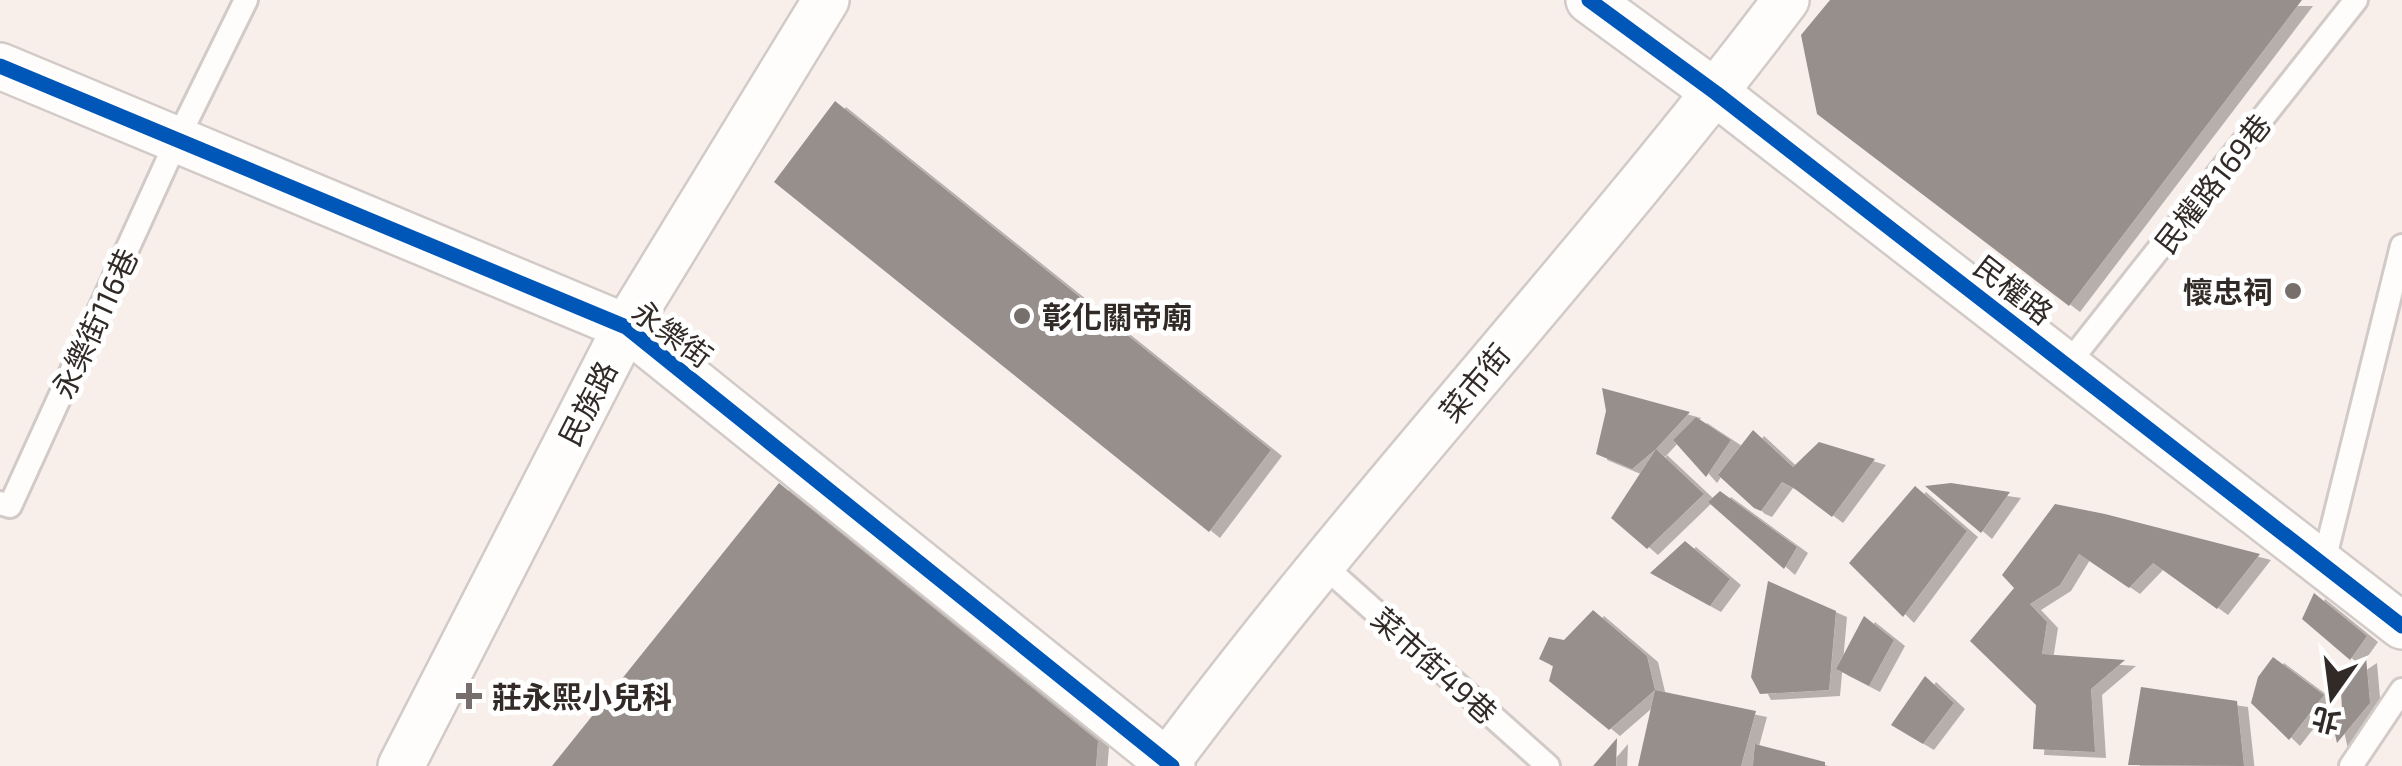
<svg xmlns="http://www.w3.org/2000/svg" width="2402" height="766" viewBox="0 0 2402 766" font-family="'Exo 2','Noto Sans TC',sans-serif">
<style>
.building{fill:#968f8c;filter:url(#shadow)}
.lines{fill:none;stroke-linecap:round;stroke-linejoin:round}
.lane-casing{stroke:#d2cac7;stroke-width:28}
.street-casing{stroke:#d2cac7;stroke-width:50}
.lane{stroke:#fefdfc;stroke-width:22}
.street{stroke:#fefdfc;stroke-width:45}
.cycleway-casing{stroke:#fff;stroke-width:21}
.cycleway{stroke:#0057b8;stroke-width:15}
.poi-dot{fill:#776f6c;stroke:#fff;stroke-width:4}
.labels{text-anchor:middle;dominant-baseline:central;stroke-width:10;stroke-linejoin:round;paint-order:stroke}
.street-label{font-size:30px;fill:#312a27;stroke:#fff}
.poi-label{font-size:30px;font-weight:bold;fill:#312a27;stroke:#fff;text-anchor:start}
</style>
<defs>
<filter id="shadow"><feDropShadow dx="11" dy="6" stdDeviation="0" flood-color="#0004"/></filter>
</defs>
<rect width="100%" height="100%" fill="#f8efeb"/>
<!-- building -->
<g class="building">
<polygon points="1830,0 2302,0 2069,306 1817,114 1801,35"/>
<polygon points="835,101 1271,450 1209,532 774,182"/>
<polygon points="1602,388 1690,412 1656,449 1632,469 1596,454 1606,411"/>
<polygon points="1696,417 1731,440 1706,477 1673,440"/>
<polygon points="1753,430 1793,467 1819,442 1875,459 1832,517 1795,489 1782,482 1761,511 1754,508 1718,475"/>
<polygon points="1656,449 1704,494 1647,549 1611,518"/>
<polygon points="779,483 1098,741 1096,766 552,766"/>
<polygon points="1951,483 2010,492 1981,533 1925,486"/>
<polygon points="1915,486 1967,531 1903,617 1849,563"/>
<polygon points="1720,491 1797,547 1784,569 1708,502"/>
<polygon points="2055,504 2105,514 2260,554 2217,609 2153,563 2129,588 2079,554 2060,585 2030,604 2047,622 2042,654 2125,660 2091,689 2095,752 2033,749 2036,705 1970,641 2014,588 2002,575"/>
<polygon points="1685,541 1730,579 1710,606 1650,573"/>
<polygon points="1768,581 1836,611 1829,690 1760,694 1751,677"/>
<polygon points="2314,593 2367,636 2350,660 2302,619"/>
<polygon points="1593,610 1647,656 1655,690 1609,730 1549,681 1553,666 1539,659 1549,637 1564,640"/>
<polygon points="1864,616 1894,640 1869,686 1836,669"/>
<polygon points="2273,657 2324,695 2289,740 2251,703 2258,677"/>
<polygon points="2366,657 2370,703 2337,743 2332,721 2342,709 2340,674"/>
<polygon points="1925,676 1954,703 1923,744 1891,725"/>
<polygon points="2141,687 2237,701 2244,766 2128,765"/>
<polygon points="1655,690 1756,711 1741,766 1638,766"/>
<polygon points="1617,738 1616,766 1593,766"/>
<polygon points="1755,744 1825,762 1825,766 1753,766"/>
</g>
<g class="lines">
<!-- lane casing -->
<g class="lane-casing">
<g id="lane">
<polyline points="2067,365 2356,0"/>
<polyline points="0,503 10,506 177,140 246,0"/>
<polyline points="1322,564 1548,766"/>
<polyline points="2323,565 2402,246"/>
<polyline points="2351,766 2402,690"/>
</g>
</g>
<!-- street casing -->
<g class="street-casing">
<g id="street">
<polyline points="1589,0 1716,93 2402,626"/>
<polyline points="0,66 626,327 1172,766"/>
<polyline points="401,766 626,327 826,0"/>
<path d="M1164,766C1360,502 1588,262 1786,0"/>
</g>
</g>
<!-- lane -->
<use href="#lane" class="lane"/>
<!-- street -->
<use href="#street" class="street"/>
<!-- cycleway casing -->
<g class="cycleway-casing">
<g id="cycleway">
<polyline points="1589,0 1716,93 2402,626"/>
<polyline points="0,66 626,327 1172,766"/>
</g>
</g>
<!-- cycleway -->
<use href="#cycleway" class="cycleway"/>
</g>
<!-- markers -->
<g class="poi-dot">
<circle cx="2293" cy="291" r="10"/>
<circle cx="1022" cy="316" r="10"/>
<path d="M464 681h10v10h10v10h-10v10h-10v-10h-10v-10h10z"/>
</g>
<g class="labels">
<!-- street labels -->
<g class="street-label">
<text transform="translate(2212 183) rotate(-52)">民權路169巷</text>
<text transform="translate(2014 289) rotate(38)">民權路</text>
<text transform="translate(94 323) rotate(-65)">永樂街116巷</text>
<text transform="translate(673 333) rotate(36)">永樂街</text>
<text transform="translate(1474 382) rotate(-50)">菜市街</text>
<text transform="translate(587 403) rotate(-63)">民族路</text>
<text transform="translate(1435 665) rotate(42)">菜市街49巷</text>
</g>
<!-- poi labels -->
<g class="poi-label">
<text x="2273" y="291" text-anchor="end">懷忠祠</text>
<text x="1042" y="316">彰化關帝廟</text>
<text x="492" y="696">莊永熙小兒科</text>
</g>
</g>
<!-- north arrow -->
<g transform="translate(2332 696) rotate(194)" stroke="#ffffff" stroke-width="8" paint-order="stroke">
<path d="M0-8L18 38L0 25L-18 38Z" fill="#312a27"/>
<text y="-15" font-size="28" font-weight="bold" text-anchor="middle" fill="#312a27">北</text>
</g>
</svg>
